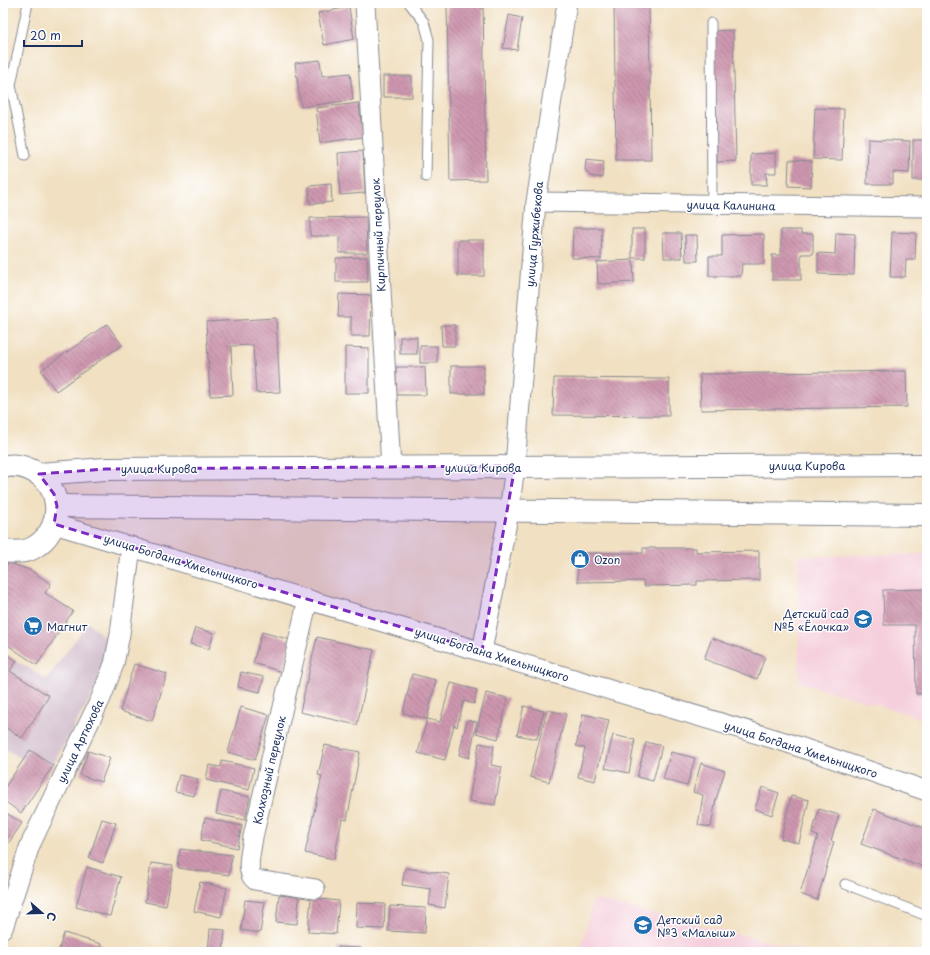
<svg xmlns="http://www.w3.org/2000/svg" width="930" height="955" viewBox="0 0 930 955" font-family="'Playpen Sans',sans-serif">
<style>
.built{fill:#f5cfdb}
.industrial{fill:#d1bdcc}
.building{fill:url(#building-back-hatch)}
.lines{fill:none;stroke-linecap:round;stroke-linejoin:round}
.lane-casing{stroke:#868890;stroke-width:11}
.street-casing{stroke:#868890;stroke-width:21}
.secondary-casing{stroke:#868890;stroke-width:24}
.lane{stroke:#fff;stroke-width:9}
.street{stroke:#fff;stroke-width:19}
.secondary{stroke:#fff;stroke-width:22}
.marked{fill:#7b2cbf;fill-opacity:0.2;stroke:#7b2cbf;stroke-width:3;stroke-dasharray:8 5;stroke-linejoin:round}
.labels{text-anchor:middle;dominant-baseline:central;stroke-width:3;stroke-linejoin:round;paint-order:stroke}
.street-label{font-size:11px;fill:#1b2f5e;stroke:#fff}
.poi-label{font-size:11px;fill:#1b2f5e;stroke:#fff;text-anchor:start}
</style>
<defs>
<pattern id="building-back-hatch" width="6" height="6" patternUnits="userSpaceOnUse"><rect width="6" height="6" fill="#ce97af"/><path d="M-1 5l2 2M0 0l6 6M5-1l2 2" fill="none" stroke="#a67c92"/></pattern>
</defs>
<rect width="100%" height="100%" fill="#fff"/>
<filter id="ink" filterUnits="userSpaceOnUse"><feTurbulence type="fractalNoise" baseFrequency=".025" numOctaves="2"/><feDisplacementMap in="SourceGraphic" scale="8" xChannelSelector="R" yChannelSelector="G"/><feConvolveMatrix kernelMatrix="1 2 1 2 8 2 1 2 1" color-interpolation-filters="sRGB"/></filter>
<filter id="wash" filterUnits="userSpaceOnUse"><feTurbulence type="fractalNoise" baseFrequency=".012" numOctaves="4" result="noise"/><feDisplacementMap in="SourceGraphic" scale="16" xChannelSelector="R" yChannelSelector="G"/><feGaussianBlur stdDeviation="0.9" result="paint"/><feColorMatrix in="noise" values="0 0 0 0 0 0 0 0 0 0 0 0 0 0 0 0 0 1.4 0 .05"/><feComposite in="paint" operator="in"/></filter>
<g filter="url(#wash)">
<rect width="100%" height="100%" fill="#f1e0c1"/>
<!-- built -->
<g class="built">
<polygon points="927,554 927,720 799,682 798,556"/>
<polygon points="593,899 807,951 580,952"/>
</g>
<!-- industrial -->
<polygon class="industrial" points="88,622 105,638 107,668 48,773 3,748 3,653 47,679"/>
<g id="blocks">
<!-- building -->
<g class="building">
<polygon points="447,3 483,3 486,180 450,181"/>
<polygon points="614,3 649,3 651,160 616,160"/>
<polygon points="349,7 354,39 324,45 318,13"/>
<polygon points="509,15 522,18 517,50 503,48"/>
<polygon points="733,30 736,161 717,162 714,31"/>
<polygon points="320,60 322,76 350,73 353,100 301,107 295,63"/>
<rect x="383" y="76" width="29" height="21"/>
<polygon points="359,103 363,137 320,143 316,108"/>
<polygon points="815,108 844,109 842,160 813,159"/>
<polygon points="868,139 910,141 909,173 893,172 893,184 867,184"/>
<rect x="913" y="140" width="14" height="40"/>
<polygon points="363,151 365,193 340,195 338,153"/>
<polygon points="776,153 776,173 766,173 767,185 751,185 751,154"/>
<polygon points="586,159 604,161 602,178 590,176 585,170"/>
<polygon points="789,160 812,161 811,187 788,186"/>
<polygon points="331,184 332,202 310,204 309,186"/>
<polygon points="366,217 367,253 339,253 339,236 310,236 310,218"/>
<polygon points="573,228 602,228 601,259 572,258"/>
<rect x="632" y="229" width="13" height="29"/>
<polygon points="781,230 801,230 801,234 813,234 813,254 801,254 801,280 772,280 772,255 781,255"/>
<polygon points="892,232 916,233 915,260 906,260 905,277 890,277"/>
<polygon points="663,233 681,233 682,258 664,258"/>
<polygon points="836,233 855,234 854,275 818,274 818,253 835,254"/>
<polygon points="764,234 764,264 742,264 741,276 709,276 709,256 722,256 722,235"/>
<polygon points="685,235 697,235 698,261 686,261"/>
<rect x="458" y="240" width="26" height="36"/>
<polygon points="367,257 368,282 336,282 336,258"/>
<polygon points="633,260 634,282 598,284 597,262"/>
<polygon points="339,294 371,295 370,336 351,336 351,317 338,317"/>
<polygon points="276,318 280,392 256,393 253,345 231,346 233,395 210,396 206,322"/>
<polygon points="107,324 122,345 56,391 41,370"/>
<polygon points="441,325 455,325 455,346 442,346"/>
<rect x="400" y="337" width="17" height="17"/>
<rect x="420" y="346" width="17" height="17"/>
<polygon points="345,347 369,348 369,393 345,393"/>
<rect x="451" y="366" width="33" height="28"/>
<polygon points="396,367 425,367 426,395 396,395"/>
<polygon points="906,371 907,407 701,410 700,374"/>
<polygon points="554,378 669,379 669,416 553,415"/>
<polygon points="643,548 696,548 696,552 759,551 759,580 697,581 697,585 644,586 643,581 578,582 577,553 643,553"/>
<polygon points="10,563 30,570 51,584 45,593 73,611 37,665 3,642 3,566"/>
<polygon points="927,589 927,693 916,694 915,625 884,625 883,590"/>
<polygon points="195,628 214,633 209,649 190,644"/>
<polygon points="262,632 291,640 282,672 253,663"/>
<polygon points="317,637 374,650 357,725 300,712"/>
<polygon points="712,638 765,657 757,679 704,659"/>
<polygon points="3,652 17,661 10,671 49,696 22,738 3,726"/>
<polygon points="134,664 167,674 152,721 120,711"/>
<polygon points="241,672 264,677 260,692 238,687"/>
<polygon points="412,674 436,680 427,719 403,713"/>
<polygon points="451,683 477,690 474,704 464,701 457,727 454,725 445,760 418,753 427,719 440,722"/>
<polygon points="486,693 508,698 498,739 476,733"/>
<polygon points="524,706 544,711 537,739 517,735"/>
<polygon points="241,707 269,715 255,760 228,752"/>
<polygon points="547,710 566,714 549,782 530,777"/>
<polygon points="583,714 609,720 595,781 578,777 585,748 576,746"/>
<polygon points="467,720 477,722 469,758 459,755"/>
<polygon points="613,735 635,740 629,773 605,768"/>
<polygon points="646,742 662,746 653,781 637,777"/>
<polygon points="479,743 494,746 491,765 502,767 495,805 469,801"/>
<polygon points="325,745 360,752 347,820 342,819 334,859 305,853 322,776 318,775"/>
<polygon points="30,750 53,766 21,813 3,800 3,790"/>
<polygon points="88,751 110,758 101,782 80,775"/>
<polygon points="671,752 695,758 687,786 663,779"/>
<polygon points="222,761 254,768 249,790 206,780 209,765 221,767"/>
<polygon points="701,763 725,771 716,799 711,827 698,825 703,795 693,792"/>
<polygon points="179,775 198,779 194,796 175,792"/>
<polygon points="762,787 779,793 772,815 755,809"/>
<polygon points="221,791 250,797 245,820 216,814"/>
<polygon points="791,796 809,800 799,843 781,839"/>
<polygon points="819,809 839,815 831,841 834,842 817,900 800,894 818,836 812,834"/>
<polygon points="874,809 927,829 927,868 861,844"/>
<polygon points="3,811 22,823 4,850 3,849"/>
<polygon points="205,818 242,826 237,848 201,840"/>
<polygon points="102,819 116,823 103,863 89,858"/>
<polygon points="180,849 232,855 229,875 178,868"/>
<polygon points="151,863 173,866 166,906 145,902"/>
<polygon points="87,867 121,877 110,916 76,907"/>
<polygon points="405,868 449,874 445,908 429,905 431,889 402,885"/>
<polygon points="200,882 227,888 221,917 194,911"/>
<polygon points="279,895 299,897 297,924 276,922"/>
<polygon points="311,898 339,901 336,934 308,932"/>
<polygon points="245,900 265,902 260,933 241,930"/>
<polygon points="357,903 385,904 384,929 356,928"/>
<polygon points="390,906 426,908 425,933 388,931"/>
<polygon points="210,929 225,930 223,952 208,952"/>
<polygon points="64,933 101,944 99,952 58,952"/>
<polygon points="338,947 361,948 360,952 338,952"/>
<polygon points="632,948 644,952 631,952"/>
</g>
</g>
</g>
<g filter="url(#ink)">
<use href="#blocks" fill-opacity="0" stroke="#868890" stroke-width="1"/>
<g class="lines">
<!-- lane casing -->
<g class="lane-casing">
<g id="lane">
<polyline points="409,3 424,22 429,40 426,177"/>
<polyline points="711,23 712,204"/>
<polyline points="25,156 11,85 28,3"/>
<polyline points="845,884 927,916"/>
</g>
</g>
<!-- street casing -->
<g class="street-casing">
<g id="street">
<polyline points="365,3 391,468"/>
<polyline points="536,202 927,207"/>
<polyline points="54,524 788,743 927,791"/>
<path d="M308,599L253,837C252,848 244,872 255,880L315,889"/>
<polyline points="482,651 509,512 515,466 536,202 567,3"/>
<polyline points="3,928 30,845 101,698 114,664 120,634 131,546"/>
</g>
</g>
<!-- secondary casing -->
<g class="secondary-casing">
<g id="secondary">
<path d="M3,467C13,464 23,466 33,471C64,486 64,531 33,548C24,553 13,552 3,551"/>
<polyline points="39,474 105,469 927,465"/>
<polyline points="57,506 927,515"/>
</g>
</g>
<!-- lane -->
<use href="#lane" class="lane"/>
<!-- street -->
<use href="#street" class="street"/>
<!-- secondary -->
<use href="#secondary" class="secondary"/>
</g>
</g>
<!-- marked area -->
<path class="marked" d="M515,466L482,651L54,524L57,506L54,494L39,474L105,469Z"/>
<!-- icons -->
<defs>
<g id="shop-disc" transform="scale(1)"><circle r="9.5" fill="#1f6fb2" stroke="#fff"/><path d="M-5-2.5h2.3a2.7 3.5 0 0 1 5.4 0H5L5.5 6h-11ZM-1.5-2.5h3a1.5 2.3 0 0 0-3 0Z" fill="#fff"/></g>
<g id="school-disc" transform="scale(1)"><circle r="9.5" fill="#1f6fb2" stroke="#fff"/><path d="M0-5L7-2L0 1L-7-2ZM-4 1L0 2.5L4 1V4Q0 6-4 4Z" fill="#fff"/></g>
<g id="supermarket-disc" transform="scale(1)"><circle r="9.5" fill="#1f6fb2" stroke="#fff"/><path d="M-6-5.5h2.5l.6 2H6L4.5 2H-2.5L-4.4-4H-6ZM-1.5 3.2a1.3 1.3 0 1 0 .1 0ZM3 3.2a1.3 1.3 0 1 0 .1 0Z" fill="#fff"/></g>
</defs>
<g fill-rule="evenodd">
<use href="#shop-disc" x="580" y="559"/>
<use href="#school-disc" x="863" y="619"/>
<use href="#supermarket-disc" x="33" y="626"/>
<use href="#school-disc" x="643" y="925"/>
</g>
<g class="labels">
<!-- street labels -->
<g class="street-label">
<text transform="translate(731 205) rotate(1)">улица Калинина</text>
<text transform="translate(534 234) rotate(-85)">улица Гуржибекова</text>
<text transform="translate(378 235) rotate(-93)">Кирпичный переулок</text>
<text x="807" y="465">улица Кирова</text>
<text x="483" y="467">улица Кирова</text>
<text x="159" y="468">улица Кирова</text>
<text transform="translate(181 561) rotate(17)">улица Богдана Хмельницкого</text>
<text transform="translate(492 654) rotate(17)">улица Богдана Хмельницкого</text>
<text transform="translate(80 741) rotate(-64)">улица Артюхова</text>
<text transform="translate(801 749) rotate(18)">улица Богдана Хмельницкого</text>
<text transform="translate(269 770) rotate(-77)">Колхозный переулок</text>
</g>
<!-- poi labels -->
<g class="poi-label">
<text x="594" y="559">Ozon</text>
<text x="849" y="613" text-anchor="end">Детский сад<tspan x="849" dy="13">№5 «Ёлочка»</tspan></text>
<text x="47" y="626">Магнит</text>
<text x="657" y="919">Детский сад<tspan x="657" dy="13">№3 «Малыш»</tspan></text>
</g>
</g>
<!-- margin -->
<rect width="930" height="955" fill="none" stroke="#fff" stroke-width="16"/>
<!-- north arrow -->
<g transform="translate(42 913) rotate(110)" stroke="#ffffff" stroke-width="3" paint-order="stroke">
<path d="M0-3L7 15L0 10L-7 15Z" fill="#1b2f5e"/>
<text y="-6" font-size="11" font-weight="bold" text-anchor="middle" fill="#1b2f5e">С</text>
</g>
<!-- scale -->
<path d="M24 40v6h58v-6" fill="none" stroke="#1b2f5e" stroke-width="2"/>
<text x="30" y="40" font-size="12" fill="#1b2f5e" stroke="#ffffff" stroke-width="3" paint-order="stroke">20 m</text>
</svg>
